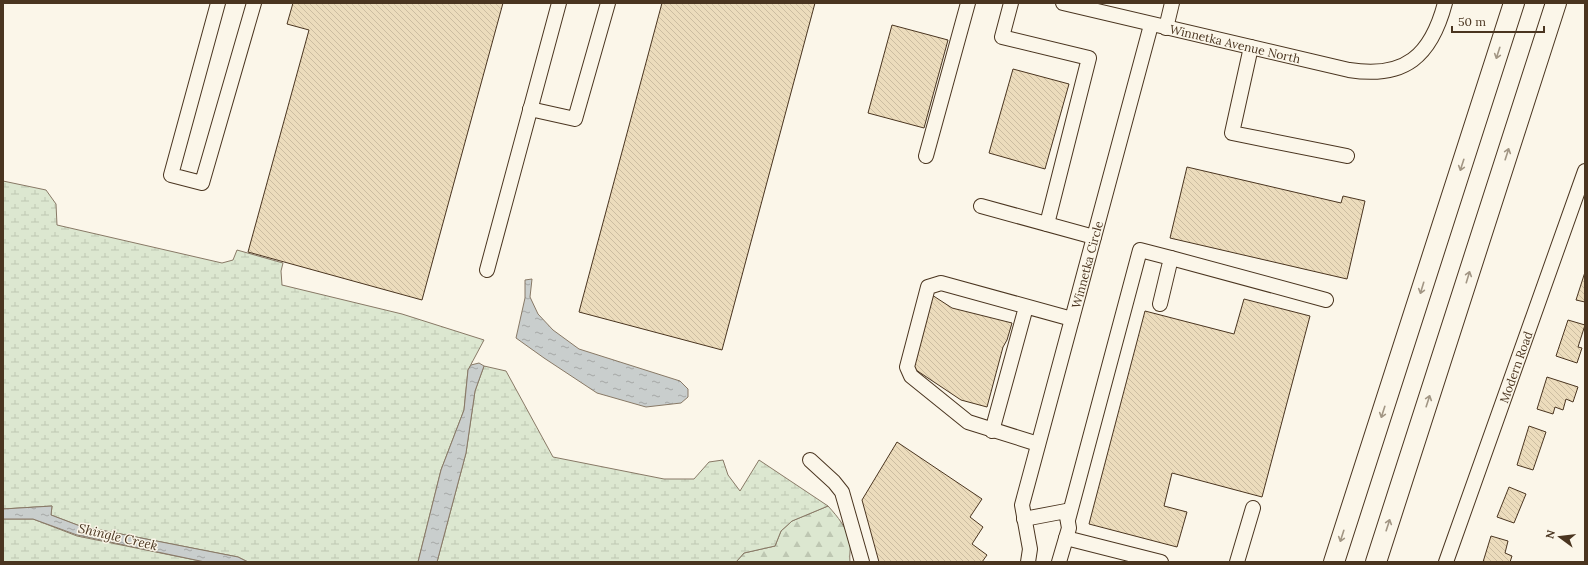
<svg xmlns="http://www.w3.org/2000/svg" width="1588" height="565" viewBox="0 0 1588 565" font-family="Lora,serif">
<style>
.forest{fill:url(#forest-firs);stroke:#887966}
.wetland{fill:url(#wetland-marsh);stroke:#887966}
.water{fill:url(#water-ripples);stroke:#887966}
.building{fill:url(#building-back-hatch);stroke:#4a3520}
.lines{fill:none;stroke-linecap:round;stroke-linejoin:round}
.minor-casing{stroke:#4a3520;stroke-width:16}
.highway-casing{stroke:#4a3520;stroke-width:22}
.minor{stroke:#fbf6e9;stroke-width:14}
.highway{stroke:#fbf6e9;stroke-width:20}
.oneway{stroke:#a29684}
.labels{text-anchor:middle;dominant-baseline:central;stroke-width:3;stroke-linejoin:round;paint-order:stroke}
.street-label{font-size:12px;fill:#4a3520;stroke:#fbf6e9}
.water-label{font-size:13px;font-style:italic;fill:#4a3520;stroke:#fbf6e9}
</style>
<defs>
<pattern id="forest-firs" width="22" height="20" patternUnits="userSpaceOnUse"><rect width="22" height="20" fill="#dce7d0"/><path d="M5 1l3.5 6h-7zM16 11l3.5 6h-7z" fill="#bec7b2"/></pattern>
<pattern id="wetland-marsh" width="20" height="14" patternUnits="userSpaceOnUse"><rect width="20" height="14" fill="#dce7d0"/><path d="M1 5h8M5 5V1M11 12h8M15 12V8" fill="none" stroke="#bec7b2"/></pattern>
<pattern id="water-ripples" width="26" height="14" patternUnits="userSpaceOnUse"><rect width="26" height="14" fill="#c9cecd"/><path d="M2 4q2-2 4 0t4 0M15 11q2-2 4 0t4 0" fill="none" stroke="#a5a8a6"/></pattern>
<pattern id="building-back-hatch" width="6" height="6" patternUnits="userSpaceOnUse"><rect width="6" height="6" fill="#ecdcbc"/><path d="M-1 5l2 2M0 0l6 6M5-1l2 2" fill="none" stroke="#ccbda1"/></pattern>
</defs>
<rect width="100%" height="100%" fill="#fbf6e9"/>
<!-- forest -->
<path class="forest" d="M828,506C838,517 847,528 850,542C851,549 849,555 850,562H736L744,553L775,546L781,531L792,521Z"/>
<!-- wetland -->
<g class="wetland">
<polygon points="3,181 46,190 56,204 57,225 222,263 233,260 237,250 283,263 281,271 282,285 402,314 484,340 468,370 464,410 441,470 418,562 248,562 238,557 80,526 51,515 52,506 3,509"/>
<polygon points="484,366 506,371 553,457 664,479 694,479 709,462 723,460 728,475 740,491 759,460 828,506 792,521 781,531 775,546 744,553 736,562 437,562 466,453 475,391"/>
<polygon points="3,519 33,519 77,536 205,562 3,562"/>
</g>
<!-- water -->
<g class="water">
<polygon points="532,279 530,297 538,314 553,330 579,349 680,381 688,389 688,397 681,403 646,407 597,393 544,358 516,338 525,298 525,280"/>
<polygon points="479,363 484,366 475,391 466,453 437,562 418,562 441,470 464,410 468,370 471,365"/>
<polygon points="52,506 51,515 80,526 238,557 248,562 205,562 77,535 33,519 3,519 3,509"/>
</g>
<!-- building -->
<g class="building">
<polygon points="293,3 503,3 422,300 248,252 309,30 287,24"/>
<polygon points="662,3 815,3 722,350 579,312"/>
<polygon points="892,25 948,40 924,128 868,113"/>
<polygon points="1013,69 1069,84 1045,169 989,153"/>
<polygon points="1187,167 1341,203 1343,196 1365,201 1347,279 1170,238"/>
<polygon points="1585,272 1585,302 1576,300"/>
<polygon points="932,295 952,308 1012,323 1007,340 1003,347 987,407 961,400 913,368"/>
<polygon points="1244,299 1310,316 1262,497 1172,473 1164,506 1187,512 1177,547 1089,524 1145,311 1234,334"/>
<polygon points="1568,320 1585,325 1578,347 1582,348 1577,363 1556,356"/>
<polygon points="1547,377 1578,387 1573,402 1566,399 1563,410 1555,407 1553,414 1537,409"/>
<polygon points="1529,426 1546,432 1533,470 1517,465"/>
<polygon points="897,442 982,499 970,517 983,527 972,544 987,555 982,562 879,562 862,500"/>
<polygon points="1509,487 1526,494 1514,523 1497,517"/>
<polygon points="1491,536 1508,541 1505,553 1512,556 1510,562 1483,562"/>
</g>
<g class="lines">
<!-- minor casing -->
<g class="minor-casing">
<g id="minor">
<polyline points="218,3 171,175 202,183 254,3"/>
<polyline points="1011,3 1002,37 1089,58 1047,224"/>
<path id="s1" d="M1063,3L1349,70C1405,79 1431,56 1445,3"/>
<polyline points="1166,28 1172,3"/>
<polyline points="1251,47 1232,133 1347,156"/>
<polyline points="530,109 575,119 608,3"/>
<polyline points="926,156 968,3"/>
<polyline points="981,206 1094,237"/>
<polyline points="1171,258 1326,300"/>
<polyline points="487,270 559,3"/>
<polyline points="992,431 1026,307"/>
<polyline points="1038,444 968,422 911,376 907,367 928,287 941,283 1072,319"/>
<polyline points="810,460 834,482 842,492 862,562"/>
<polyline points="1024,519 1066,511 1069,528 1059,562"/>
<polyline points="1068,520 1140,250 1171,258 1160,304"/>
<polyline points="1066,538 1161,562"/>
<path id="s2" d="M1028,562L1030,549L1022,505L1151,25"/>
<polyline points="1237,562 1253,508"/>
<path id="s3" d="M1446,562L1585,171"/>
</g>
</g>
<!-- highway casing -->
<g class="highway-casing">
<g id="highway">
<polyline points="1334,562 1514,3"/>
<polyline points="1376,562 1556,3"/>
</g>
</g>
<!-- minor -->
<use href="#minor" class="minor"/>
<!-- highway -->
<use href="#highway" class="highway"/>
</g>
<!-- one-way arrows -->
<defs><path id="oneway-shaft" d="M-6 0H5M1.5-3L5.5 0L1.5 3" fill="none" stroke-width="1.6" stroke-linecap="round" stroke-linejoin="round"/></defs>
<g class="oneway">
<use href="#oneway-shaft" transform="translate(1498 53) rotate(108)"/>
<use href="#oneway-shaft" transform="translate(1507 154) rotate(-72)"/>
<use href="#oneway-shaft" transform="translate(1462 165) rotate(108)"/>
<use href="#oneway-shaft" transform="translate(1468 277) rotate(-73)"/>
<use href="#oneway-shaft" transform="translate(1422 288) rotate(107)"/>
<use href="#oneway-shaft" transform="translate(1428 401) rotate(-72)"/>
<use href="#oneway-shaft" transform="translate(1383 412) rotate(108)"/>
<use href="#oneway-shaft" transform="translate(1388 525) rotate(-72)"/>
<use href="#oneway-shaft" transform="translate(1342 536) rotate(108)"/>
</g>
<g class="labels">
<!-- street labels -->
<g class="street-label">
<text stroke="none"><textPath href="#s1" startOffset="177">Winnetka Avenue North</textPath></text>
<text stroke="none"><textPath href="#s2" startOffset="307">Winnetka Circle</textPath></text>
<text stroke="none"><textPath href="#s3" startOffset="207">Modern Road</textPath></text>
</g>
<!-- water labels -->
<g class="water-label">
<text transform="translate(118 537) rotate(13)">Shingle Creek</text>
</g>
</g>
<!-- border -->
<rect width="1588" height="565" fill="none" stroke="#4a3520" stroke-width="8"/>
<!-- north arrow -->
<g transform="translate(1560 537) rotate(285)" stroke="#fbf6e9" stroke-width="3" paint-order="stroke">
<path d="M0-3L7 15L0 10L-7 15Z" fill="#4a3520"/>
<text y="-6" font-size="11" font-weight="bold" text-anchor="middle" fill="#4a3520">N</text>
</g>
<!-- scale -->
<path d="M1452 26v6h92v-6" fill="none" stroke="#4a3520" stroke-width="2"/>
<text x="1458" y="26" font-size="12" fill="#4a3520" stroke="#fbf6e9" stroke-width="3" paint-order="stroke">50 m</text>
</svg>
